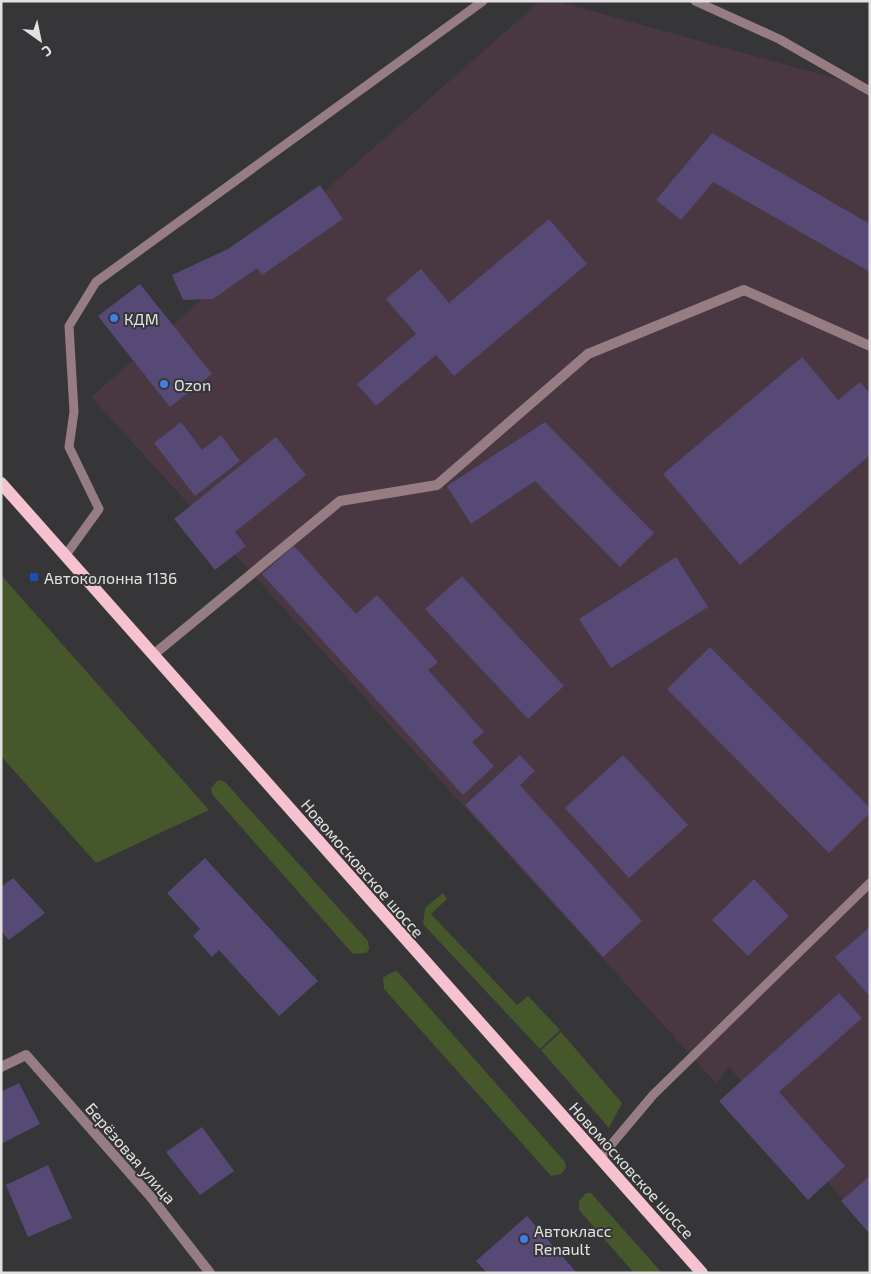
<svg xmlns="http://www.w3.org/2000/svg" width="871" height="1274" viewBox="0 0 871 1274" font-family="'Exo 2',sans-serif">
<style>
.industrial{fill:#493741}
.green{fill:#46572c}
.building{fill:#564976}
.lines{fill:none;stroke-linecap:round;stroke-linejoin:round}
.service{stroke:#967d83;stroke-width:9}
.minor{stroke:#967d83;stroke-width:10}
.primary{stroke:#f7c2cf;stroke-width:12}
.shop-dot{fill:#3f7fe0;stroke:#363538;stroke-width:2}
.transit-dot{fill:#1a4fb4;stroke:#363538;stroke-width:2}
.labels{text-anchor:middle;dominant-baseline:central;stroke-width:4;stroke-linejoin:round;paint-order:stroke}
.poi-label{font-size:16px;fill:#e1e1e2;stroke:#363538;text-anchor:start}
.street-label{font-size:16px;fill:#e1e1e2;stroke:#363538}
</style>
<rect width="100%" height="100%" fill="#363538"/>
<!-- industrial -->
<polygon class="industrial" points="540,1 556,1 870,88 870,1231 729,1067 716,1083 91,397"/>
<!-- green -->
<g class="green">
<polygon points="1,575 209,810 96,863 1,756"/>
<polygon points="218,780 225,782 368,941 369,949 366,953 353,954 212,794 211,788"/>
<polygon points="443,893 447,899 431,914 517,1005 528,996 560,1030 540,1049 423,924 425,908"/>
<polygon points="397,971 565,1162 566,1168 561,1174 551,1176 384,989 383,978 390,973"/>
<polygon points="561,1032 622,1103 609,1128 541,1050"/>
<polygon points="586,1193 591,1193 662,1273 634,1273 579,1210 579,1201"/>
</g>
<!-- building -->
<g class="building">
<polygon points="712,133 870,224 870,272 713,182 681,220 656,200"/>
<polygon points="320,185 343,219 262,275 257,268 213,299 183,300 172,275 228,249"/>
<polygon points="549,219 587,264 454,376 436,355 376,406 357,384 416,334 386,299 421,269 449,303"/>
<polygon points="140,284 212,374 170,407 98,316"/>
<polygon points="802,357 838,400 860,382 870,394 870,455 740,565 663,474"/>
<polygon points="181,422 202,450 221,435 240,461 195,496 154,443"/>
<polygon points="545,422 654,533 620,567 535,481 471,524 447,486"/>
<polygon points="276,437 306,475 235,532 246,546 215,570 174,519"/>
<polygon points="294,546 356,614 377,595 438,662 428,670 484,732 472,742 494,766 463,795 262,574"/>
<polygon points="676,557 708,607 611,668 579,619"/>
<polygon points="462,576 564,686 528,719 425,609"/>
<polygon points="710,647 870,808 870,813 829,853 667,689"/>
<polygon points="520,755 535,771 520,785 642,921 603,957 465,805"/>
<polygon points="623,755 688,825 629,878 565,808"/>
<polygon points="205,858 318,981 279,1016 219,950 212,957 193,936 200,929 167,893"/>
<polygon points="13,878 45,913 9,940 1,931 1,887"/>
<polygon points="754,879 789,916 748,956 712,920"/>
<polygon points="870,927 870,997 835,957"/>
<polygon points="839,993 862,1018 779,1092 845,1166 808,1200 719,1101"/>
<polygon points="19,1083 40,1124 1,1144 1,1092"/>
<polygon points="202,1127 234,1171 200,1195 166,1152"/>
<polygon points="48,1165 72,1218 28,1237 6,1185"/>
<polygon points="870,1176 870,1234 841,1201"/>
<polygon points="527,1216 577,1273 487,1273 476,1261"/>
</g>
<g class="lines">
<!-- service -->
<g class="service">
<polyline points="695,1 779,39 870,91"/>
<polyline points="65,556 99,509 69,447 74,412 69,326 96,282 483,1"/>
<polyline points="600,1158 653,1095 870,883"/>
</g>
<!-- minor -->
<g class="minor">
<polyline points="153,655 340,501 437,485 588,354 744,290 870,346"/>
<polyline points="1,1067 26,1055 150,1196 210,1273"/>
</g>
<!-- primary -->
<polyline class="primary" points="1,483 702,1273"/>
</g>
<!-- markers -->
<g class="shop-dot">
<circle cx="114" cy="318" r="5"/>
<circle cx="164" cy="384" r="5"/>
<circle cx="524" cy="1239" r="5"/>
</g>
<rect class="transit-dot" x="29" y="572" width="10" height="10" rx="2.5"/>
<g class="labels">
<!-- poi labels -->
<g class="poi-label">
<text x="124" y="318">КДМ</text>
<text x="174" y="384">Ozon</text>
<text x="44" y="577">Автоколонна 1136</text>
<text x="534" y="1230">Автокласс<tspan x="534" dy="18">Renault</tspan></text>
</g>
<!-- street labels -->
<g class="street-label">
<text transform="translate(363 868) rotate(49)">Новомосковское шоссе</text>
<text transform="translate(131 1153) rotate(49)">Берёзовая улица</text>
<text transform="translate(632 1170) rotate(48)">Новомосковское шоссе</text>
</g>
</g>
<!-- border -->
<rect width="871" height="1274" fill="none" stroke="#e1e1e2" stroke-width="5"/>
<!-- north arrow -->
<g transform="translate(40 40) rotate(147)" stroke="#363538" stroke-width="4" paint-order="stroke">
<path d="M0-4L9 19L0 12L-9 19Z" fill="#e1e1e2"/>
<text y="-8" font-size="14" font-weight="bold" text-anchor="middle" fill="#e1e1e2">С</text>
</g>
</svg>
